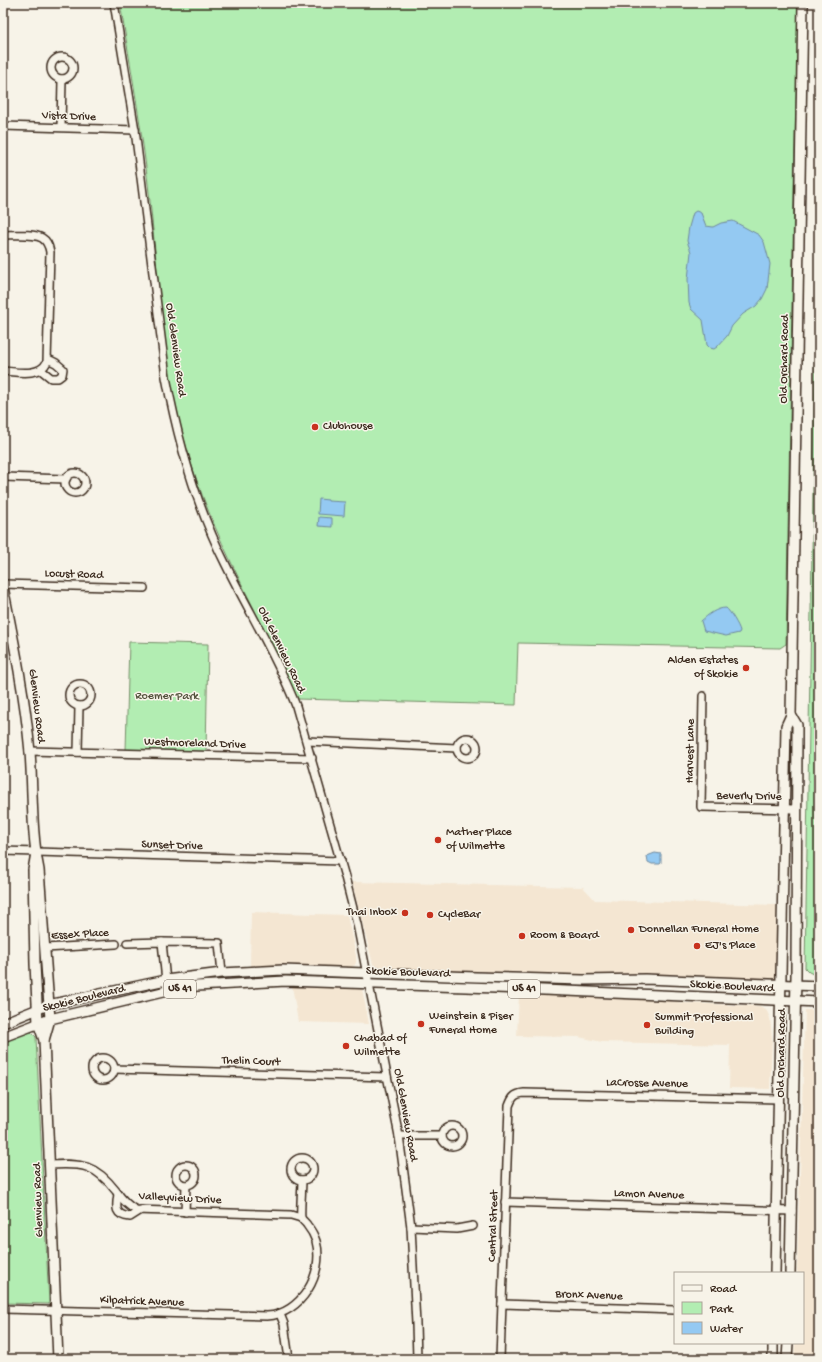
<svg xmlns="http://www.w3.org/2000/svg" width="822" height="1362" viewBox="0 0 822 1362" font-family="'Gochi Hand',sans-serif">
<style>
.built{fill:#f4e6d2}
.green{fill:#b2edb2;stroke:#768c68}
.water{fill:#94c9f2;stroke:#70899d}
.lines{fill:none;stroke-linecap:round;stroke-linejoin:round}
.minor-casing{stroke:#3b2a1e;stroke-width:10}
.major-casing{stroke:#3b2a1e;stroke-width:12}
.minor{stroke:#f7f3e8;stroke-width:7}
.major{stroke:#f7f3e8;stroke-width:9}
.poi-dot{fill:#c8321e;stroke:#f7f3e8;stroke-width:1.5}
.labels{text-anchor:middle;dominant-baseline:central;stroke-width:3;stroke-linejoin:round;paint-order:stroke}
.shield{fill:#f7f3e8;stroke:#73665b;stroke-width:1}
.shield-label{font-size:11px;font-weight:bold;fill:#3b2a1e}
.street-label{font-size:12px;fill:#3b2a1e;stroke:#f7f3e8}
.poi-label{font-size:12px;fill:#3b2a1e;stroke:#f7f3e8;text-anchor:start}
.park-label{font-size:12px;fill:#53513c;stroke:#f7f3e8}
</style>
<rect width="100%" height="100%" fill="#f7f3e8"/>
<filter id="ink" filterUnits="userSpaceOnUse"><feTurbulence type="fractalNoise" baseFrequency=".025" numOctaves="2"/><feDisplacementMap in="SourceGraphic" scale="8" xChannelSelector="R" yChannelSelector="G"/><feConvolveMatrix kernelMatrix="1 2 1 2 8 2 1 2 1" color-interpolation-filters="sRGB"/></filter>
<g filter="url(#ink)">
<!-- built -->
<g class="built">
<polygon points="352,882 583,887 595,900 778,905 776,979 508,974 374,968"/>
<polygon points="251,912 347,915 356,956 356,962 355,965 348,968 310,966 250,966"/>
<polygon points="292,986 362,989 369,1024 298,1022"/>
<polygon points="519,994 576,995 665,1000 683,1003 759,1006 766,1009 770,1018 772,1038 770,1089 729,1088 730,1045 602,1042 579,1037 517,1036"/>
<polygon points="805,1010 819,1010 819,1359 794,1359 795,1343 803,1343 803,1273 797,1273"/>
</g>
<!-- green -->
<g class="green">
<path d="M120,3H799L795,133L786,644L780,648L518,643L516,705L298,699C260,615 211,536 186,446C163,367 159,283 150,201C143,135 131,69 120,3Z"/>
<polygon points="819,132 819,977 809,972 805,968"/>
<polygon points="129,642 208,644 206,752 126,750"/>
<polygon points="30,1031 36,1037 49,1304 3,1303 3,1040"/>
</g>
<!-- water -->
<g class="water">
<polygon points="696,211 701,213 706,226 713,227 721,223 733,221 759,235 764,242 770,264 767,289 762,299 756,306 743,314 732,326 727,336 717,347 714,349 710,348 707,345 703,320 691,309 689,303 688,279 691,252 687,241 689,227 693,213"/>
<polygon points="319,499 328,500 328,501 345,502 344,516 318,514"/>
<polygon points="319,517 332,518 332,527 318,526"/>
<path d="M726,608C730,611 739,626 740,631L739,633L726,636L704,631L701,621C708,615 716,608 726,608Z"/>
<polygon points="655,853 661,854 661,863 660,864 652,864 648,862 647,856"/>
</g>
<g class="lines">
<!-- minor casing -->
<g class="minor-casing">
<g id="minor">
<path d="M114,3L135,130L166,377C178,441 196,506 226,565C249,612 277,657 296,706L345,877L357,924L399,1136L411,1227L416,1324L417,1359"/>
<circle cx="62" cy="68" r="11"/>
<polyline points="3,126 135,130"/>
<polyline points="61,127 62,79"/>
<path d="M3,235C13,235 34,233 42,238C47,241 49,246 50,252L47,362C40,377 17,372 3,371"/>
<polyline points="41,370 51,378 58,378 62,375 63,369 56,363 48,359"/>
<circle cx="75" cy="483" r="10"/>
<polyline points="3,477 66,479"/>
<polyline points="3,584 144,588"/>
<circle cx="80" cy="695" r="11"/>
<polyline points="703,696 701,807 796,809"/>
<circle cx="467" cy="748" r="10"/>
<polyline points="307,741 457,748"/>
<polyline points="29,751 312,758"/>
<polyline points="78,752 79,706"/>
<polyline points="3,851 341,861"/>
<polyline points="162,942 167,991"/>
<polyline points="127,943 162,942 219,943 222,973"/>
<polyline points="45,948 116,944"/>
<circle cx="103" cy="1069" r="11"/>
<polyline points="114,1069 387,1077"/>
<circle cx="452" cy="1136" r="10"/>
<polyline points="399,1136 442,1136"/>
<circle cx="302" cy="1169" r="11"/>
<circle cx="186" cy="1175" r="10"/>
<path d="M50,1165C82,1163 95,1164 116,1191C121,1198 127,1206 136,1210L291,1215L301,1218"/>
<path d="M118,1194C116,1207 114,1215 130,1217L141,1210"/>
<polyline points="505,1202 792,1211"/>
<polyline points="185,1212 186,1185"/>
<polyline points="411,1227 457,1229 473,1226"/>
<polyline points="502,1304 675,1310"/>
<path d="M3,1309L267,1316C301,1314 325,1274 316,1241C314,1235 311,1230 307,1225C306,1223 302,1220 301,1218C300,1212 302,1188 302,1180"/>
<polyline points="280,1314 284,1324 289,1359"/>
<path d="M500,1359L509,1106C512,1098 514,1094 524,1093L779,1099"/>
</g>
</g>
<!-- major casing -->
<g class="major-casing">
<g id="major">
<path d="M3,587C14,642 25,697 30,752C33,791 31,831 39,870L50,1019L44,1040"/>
<polyline points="36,853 33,870 35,964 38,1023 44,1040 58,1359"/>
<polyline points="3,1023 48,1005 166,980 222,973 283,970 476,977 583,980 645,979 819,986"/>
<polyline points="3,1037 50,1019 167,991 197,986 286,981 496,988 819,1002"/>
<polyline points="775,1273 786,726 791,715 803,3"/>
<polyline points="790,1273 796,976 797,725 791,715"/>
<polyline points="773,1359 773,1343"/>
<polyline points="787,1359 788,1343"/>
</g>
</g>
<!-- minor -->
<use href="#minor" class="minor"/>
<!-- major -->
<use href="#major" class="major"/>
</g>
</g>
<!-- markers -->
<g class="poi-dot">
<circle cx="315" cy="427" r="4"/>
<circle cx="746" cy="668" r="4"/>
<circle cx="438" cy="840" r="4"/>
<circle cx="405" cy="913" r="4"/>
<circle cx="430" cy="915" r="4"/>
<circle cx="631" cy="930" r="4"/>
<circle cx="522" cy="936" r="4"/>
<circle cx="697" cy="946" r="4"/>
<circle cx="421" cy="1024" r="4"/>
<circle cx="647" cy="1025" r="4"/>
<circle cx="346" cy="1046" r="4"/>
</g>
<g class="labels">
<!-- shield labels -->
<g class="shield">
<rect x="164" y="980" width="32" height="18" rx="3"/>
<rect x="508" y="980" width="32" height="18" rx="3"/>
</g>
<g class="shield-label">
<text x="180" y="989">US 41</text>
<text x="524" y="989">US 41</text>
</g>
<!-- street labels -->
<g class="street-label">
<text transform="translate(69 117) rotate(2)">Vista Drive</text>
<text transform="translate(175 350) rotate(82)">Old Glenview Road</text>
<text transform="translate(785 359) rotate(-89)">Old Orchard Road</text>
<text transform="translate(74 575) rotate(2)">Locust Road</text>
<text transform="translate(281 650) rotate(64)">Old Glenview Road</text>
<text transform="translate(36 706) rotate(83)">Glenview Road</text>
<text transform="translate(195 744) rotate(2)">Westmoreland Drive</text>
<text transform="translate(691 751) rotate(-89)">Harvest Lane</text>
<text transform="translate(749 797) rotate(1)">Beverly Drive</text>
<text transform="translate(172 846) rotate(2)">Sunset Drive</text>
<text transform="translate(80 935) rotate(-3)">Essex Place</text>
<text transform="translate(408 973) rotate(2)">Skokie Boulevard</text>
<text transform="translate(732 987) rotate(3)">Skokie Boulevard</text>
<text transform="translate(84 999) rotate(-14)">Skokie Boulevard</text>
<text transform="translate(782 1053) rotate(-89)">Old Orchard Road</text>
<text transform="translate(251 1062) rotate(2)">Thelin Court</text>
<text transform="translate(647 1084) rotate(1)">LaCrosse Avenue</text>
<text transform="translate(405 1115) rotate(80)">Old Glenview Road</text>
<text transform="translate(649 1195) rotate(2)">Lamon Avenue</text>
<text transform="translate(180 1199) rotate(3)">Valleyview Drive</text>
<text transform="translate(39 1200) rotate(-92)">Glenview Road</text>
<text transform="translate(494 1226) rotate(-88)">Central Street</text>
<text transform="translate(589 1296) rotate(2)">Bronx Avenue</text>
<text transform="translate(142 1302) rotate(2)">Kilpatrick Avenue</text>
</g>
<!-- poi labels -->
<g class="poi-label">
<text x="323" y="427">Clubhouse</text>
<text x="738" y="661" text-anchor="end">Alden Estates<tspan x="738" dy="14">of Skokie</tspan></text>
<text x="446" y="833">Mather Place<tspan x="446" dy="14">of Wilmette</tspan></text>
<text x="397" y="913" text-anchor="end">Thai Inbox</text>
<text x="438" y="915">CycleBar</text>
<text x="639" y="930">Donnellan Funeral Home</text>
<text x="530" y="936">Room &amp; Board</text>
<text x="705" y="946">EJ's Place</text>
<text x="429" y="1017">Weinstein &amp; Piser<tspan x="429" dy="14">Funeral Home</tspan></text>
<text x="655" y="1018">Summit Professional<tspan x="655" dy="14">Building</tspan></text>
<text x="354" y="1039">Chabad of<tspan x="354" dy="14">Wilmette</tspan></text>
</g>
<!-- park labels -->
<g class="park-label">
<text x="167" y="697">Roemer Park</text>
</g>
</g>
<!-- margin -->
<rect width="822" height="1362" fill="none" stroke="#f7f3e8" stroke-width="16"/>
<rect x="8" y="8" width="806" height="1346" fill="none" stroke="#3b2a1e" stroke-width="1.5" filter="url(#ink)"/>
<!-- legend -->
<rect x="674" y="1272" width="130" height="72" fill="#f7f3e8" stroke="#aca397"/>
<rect x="682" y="1285" width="20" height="6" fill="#f7f3e8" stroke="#aca397"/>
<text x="710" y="1292" font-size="12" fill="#3b2a1e">Road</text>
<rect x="682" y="1302" width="20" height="12" fill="#b2edb2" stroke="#aca397"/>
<text x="710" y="1312" font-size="12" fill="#3b2a1e">Park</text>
<rect x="682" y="1322" width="20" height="12" fill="#94c9f2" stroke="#aca397"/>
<text x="710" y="1332" font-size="12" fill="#3b2a1e">Water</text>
</svg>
